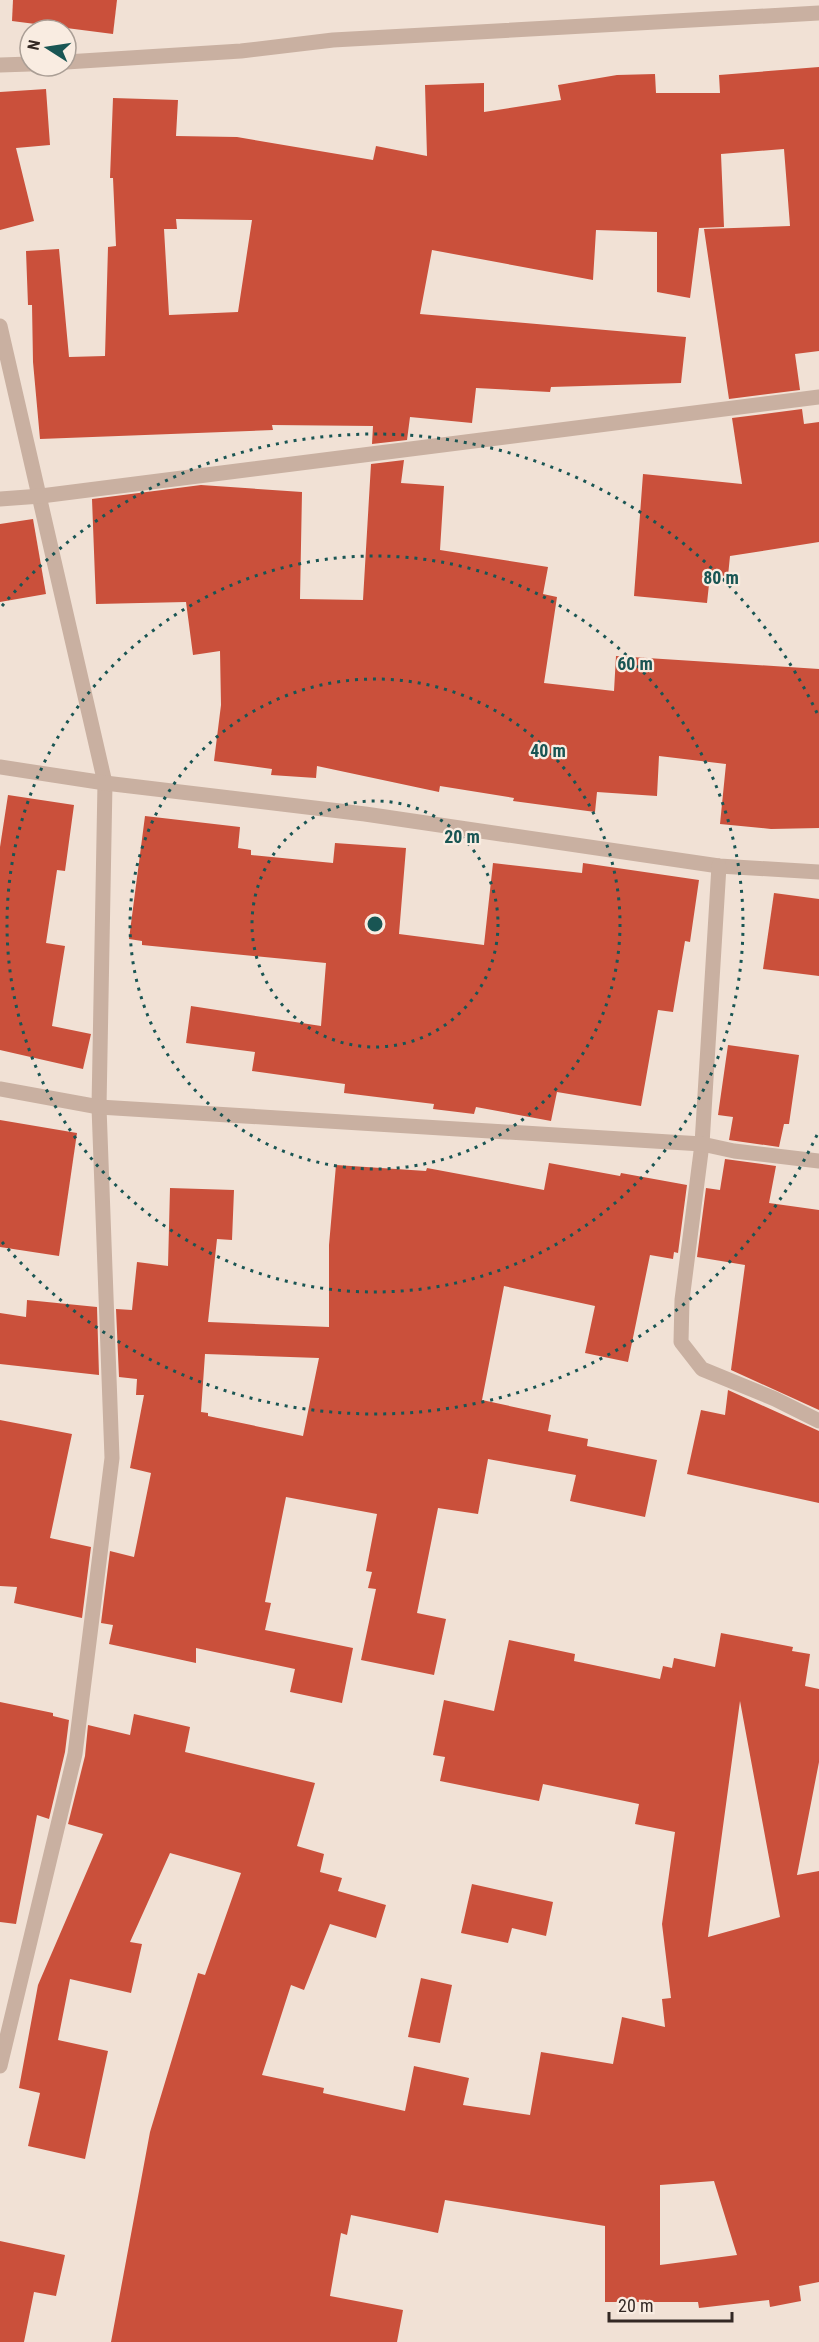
<svg xmlns="http://www.w3.org/2000/svg" width="819" height="2342" viewBox="0 0 819 2342" font-family="'Roboto Condensed',sans-serif">
<style>
.building{fill:#ca503b;fill-rule:evenodd}
.lines{fill:none;stroke-linecap:round;stroke-linejoin:round}
.minor{stroke:#c9b0a1;stroke-width:15}
.ring{fill:none;stroke:#195553;stroke-width:3;stroke-dasharray:3 6}
.centre{fill:#195553;stroke:#f9ece1;stroke-width:3}
.ring-label{font-size:18px;text-anchor:middle;font-weight:bold;fill:#195553;stroke:#f9ece1;stroke-width:4.5;stroke-linejoin:round;paint-order:stroke}
</style>
<rect width="100%" height="100%" fill="#f1e1d5"/>
<!-- building -->
<g class="building">
<polygon points="13,0 117,0 113,34 12,21"/>
<path d="M819,67V351L795,354L800,390L729,399L704,229L790,226L784,149L721,154L724,227L699,228L690,298L657,292V232L596,230L593,280L432,250L420,314L686,337L681,383L551,387L550,392L476,388L472,423L410,417L407,440L372,444L373,426L272,425L273,430L40,439L33,362L32,305H28L26,251L59,249L69,357L105,356L108,247L116,246L113,178H110L113,98L178,100L176,136L237,137L373,160L376,146L427,156L425,85L484,83V112L561,100L558,85L617,75L655,74L656,93H720L719,75ZM176,219L252,220L238,312L169,315L164,229H177Z"/>
<polygon points="46,89 50,145 16,148 34,221 0,230 0,92"/>
<polygon points="802,409 804,424 819,422 819,542 730,556 728,576 710,575 707,603 634,596 643,474 742,484 732,418"/>
<polygon points="404,460 401,483 444,486 440,550 548,567 543,594 557,597 544,683 614,691 616,656 819,669 819,828 771,829 720,824 726,764 659,756 657,796 597,792 595,812 513,801 514,798 440,786 439,792 317,766 316,778 271,775 272,769 214,761 221,705 220,651 193,655 186,602 96,604 92,499 201,485 302,492 300,599 363,600 371,464"/>
<polygon points="33,519 46,594 0,602 0,524"/>
<polygon points="8,795 74,805 65,871 57,870 46,943 65,946 52,1026 91,1034 83,1069 0,1050 0,847"/>
<polygon points="145,816 240,827 238,848 251,850 251,855 333,863 335,843 406,848 399,934 484,945 493,863 582,873 583,863 699,880 690,942 685,941 673,1012 658,1010 641,1106 557,1092 551,1121 476,1107 474,1114 433,1109 434,1104 344,1093 345,1084 252,1071 255,1052 186,1043 191,1006 321,1026 326,963 142,945 142,941 129,939"/>
<polygon points="774,893 819,899 819,976 763,969"/>
<polygon points="728,1045 799,1055 789,1124 784,1124 779,1147 729,1140 733,1117 718,1115"/>
<polygon points="0,1120 77,1133 59,1256 0,1247"/>
<polygon points="725,1159 776,1166 769,1203 819,1210 819,1410 731,1370 745,1265 697,1257 706,1188 720,1190"/>
<path d="M549,1163L620,1176L621,1173L687,1185L678,1253L674,1252L673,1259L650,1255L628,1362L585,1353L595,1306L504,1286L482,1400L551,1415L548,1431L588,1439L587,1446L657,1460L645,1517L570,1501L576,1475L488,1459L478,1514L438,1508L417,1613L446,1619L434,1675L361,1660L376,1589L368,1588L372,1572L366,1571L377,1514L286,1497L265,1602L271,1603L265,1630L353,1648L342,1703L290,1692L295,1669L196,1648V1663L109,1644L113,1625L101,1623L110,1551L134,1557L151,1473L130,1468L144,1395H136L137,1379L119,1377L116,1309L132,1310L137,1262L168,1266L170,1188L234,1190L232,1240L217,1239L208,1322L329,1327V1245L336,1165L426,1171L427,1168L544,1190ZM205,1354L319,1358L303,1436L208,1416V1413L201,1412Z"/>
<polygon points="27,1300 97,1307 99,1375 0,1364 0,1313 26,1317"/>
<polygon points="728,1390 819,1431 819,1503 687,1474 701,1410 725,1415"/>
<polygon points="0,1420 72,1434 50,1538 91,1547 82,1618 14,1603 17,1587 0,1586"/>
<path d="M721,1633L793,1647L792,1651L810,1654L805,1686L819,1689V1762L797,1875L819,1871V2282L799,2286L801,2301L770,2307L769,2300L699,2308L698,2302H605V2226L445,2200L438,2233L351,2215L347,2235L341,2233L330,2296L403,2310L397,2342H111L150,2132L198,1973L205,1975L241,1873L170,1853L130,1942L142,1944L131,1993L70,1979L58,2040L108,2051L85,2159L28,2146L40,2093L19,2088L38,1985L103,1834L68,1824L85,1756L88,1725L130,1735L134,1714L190,1727L185,1752L315,1783L297,1846L324,1854L320,1872L342,1878L338,1891L386,1905L376,1938L330,1924L304,1990L291,1985L262,2075L324,2088L323,2093L405,2111L414,2066L469,2078L463,2105L530,2115L541,2052L613,2064L622,2017L665,2027L662,1999L671,1998L662,1924L675,1832L635,1824L639,1804L543,1784L539,1801L440,1781L445,1757L433,1755L444,1700L494,1711L509,1640L575,1654L574,1661L660,1679L663,1666L672,1668L674,1658L715,1667ZM740,1701L780,1917L708,1937ZM714,2181L737,2255L660,2265V2185Z"/>
<polygon points="0,1702 53,1713 53,1716 69,1720 65,1752 49,1819 37,1815 16,1924 0,1922"/>
<polygon points="472,1884 553,1902 546,1936 512,1928 508,1943 461,1933"/>
<polygon points="421,1978 452,1985 440,2043 408,2037"/>
<polygon points="0,2241 65,2255 56,2296 34,2292 24,2342 0,2342"/>
</g>
<g class="lines">
<!-- minor -->
<g class="minor">
<polyline points="66,62 241,51 333,40 819,13"/>
<polyline points="0,65 30,64"/>
<polyline points="0,326 105,783 99,1107 112,1458 75,1754 0,2066"/>
<polyline points="0,499 41,496 819,397"/>
<polyline points="0,767 105,783 365,814 719,866 819,872"/>
<polyline points="719,866 702,1144 682,1300 681,1342 702,1369 775,1399 819,1421"/>
<polyline points="0,1089 99,1107 702,1144 734,1151 819,1161"/>
</g>
</g>
<!-- distance rings -->
<g class="ring">
<circle cx="375" cy="924" r="123"/>
<circle cx="375" cy="924" r="245"/>
<circle cx="375" cy="924" r="368"/>
<path d="M817 1135A490 490 0 0 1 2 1242M2 606A490 490 0 0 1 817 713"/>
</g>
<circle cx="375" cy="924" r="9" class="centre"/>
<g class="ring-label">
<text x="721" y="584">80 m</text>
<text x="635" y="670">60 m</text>
<text x="548" y="757">40 m</text>
<text x="462" y="843">20 m</text>
</g>
<!-- north arrow -->
<g transform="translate(48 48) rotate(282)"><circle r="28" fill="#f9ece1" stroke="#aa9e95" stroke-width="1.5"/>
<path d="M0-4.5L10 22L0 15L-10 22Z" fill="#195553"/>
<text y="-9" font-size="16" font-weight="bold" text-anchor="middle" fill="#332824">N</text>
</g>
<!-- scale -->
<path d="M609 2312v9h123v-9" fill="none" stroke="#332824" stroke-width="3"/>
<text x="618" y="2312" font-size="18" fill="#332824" stroke="#f9ece1" stroke-width="4.5" paint-order="stroke">20 m</text>
</svg>
